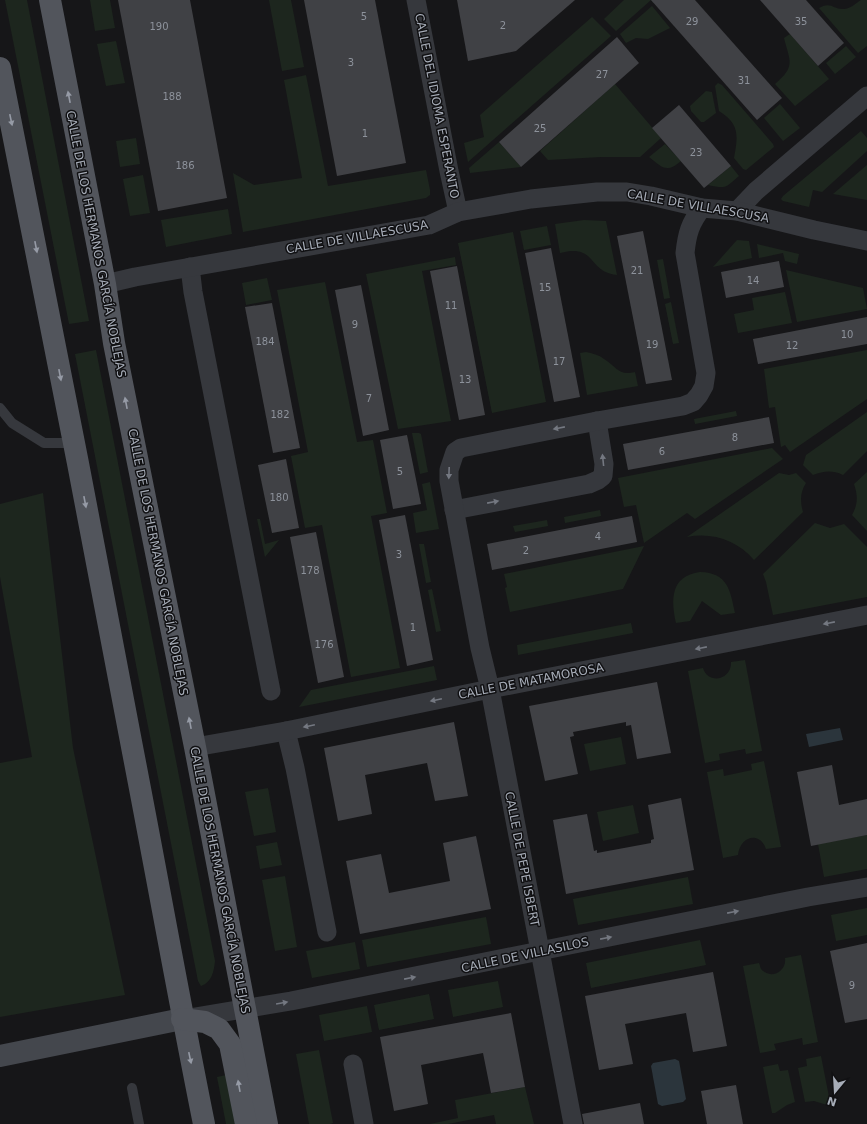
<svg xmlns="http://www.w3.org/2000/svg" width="867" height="1124" viewBox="0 0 867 1124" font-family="'DejaVu Sans',sans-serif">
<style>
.green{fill:#1d261e}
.water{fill:#2b353c}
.building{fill:#404145}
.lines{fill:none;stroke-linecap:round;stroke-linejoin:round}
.lane{stroke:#36383d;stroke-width:10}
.street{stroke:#36383d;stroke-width:19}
.secondary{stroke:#44474d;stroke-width:22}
.primary{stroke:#52555c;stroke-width:22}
.oneway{fill:#969ba6}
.oneway2{fill:#747881}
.labels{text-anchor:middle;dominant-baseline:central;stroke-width:3;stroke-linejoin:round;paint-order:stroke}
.number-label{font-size:10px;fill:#8d929b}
.street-label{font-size:12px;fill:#a7adb8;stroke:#111113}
</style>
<rect width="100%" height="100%" fill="#161618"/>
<!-- green -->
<g class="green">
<polygon points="5,0 27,0 89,321 69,324"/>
<polygon points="90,0 110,0 115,28 95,31"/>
<polygon points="269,0 291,0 304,67 282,71"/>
<polygon points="624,0 656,0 653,3 651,0 616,31 604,19"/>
<path d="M861,0H867V46L858,53L819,8C832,1 833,10 844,9C850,9 856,3 861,0Z"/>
<polygon points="652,6 670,28 648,39 636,38 626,43 620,34"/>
<polygon points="592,17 611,36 468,162 464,143 484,137 480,115"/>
<path d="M790,34L829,79L795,106L775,84C796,66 790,62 784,38Z"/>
<polygon points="116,41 125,83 106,86 97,44"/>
<polygon points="846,46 856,57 835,74 826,63"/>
<polygon points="306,75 328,186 426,170 430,190 430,195 426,198 243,232 233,173 254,185 302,178 284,80"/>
<path d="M718,83L722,85L773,144L774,147L746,170L743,169L734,158C738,136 740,124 719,111L715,86Z"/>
<polygon points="615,84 661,138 640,157 601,157 548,160 540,151"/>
<polygon points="706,91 712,92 716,113 704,122 701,122 691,111 690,106"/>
<polygon points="780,104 800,128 783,141 764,118"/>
<polygon points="861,131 867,138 867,151 822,192 813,190 809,207 783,201 781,199 783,196"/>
<polygon points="136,138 140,164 120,167 116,141"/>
<polygon points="499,142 521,167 470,173 469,168"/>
<path d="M665,144L681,161C666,174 662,167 649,157Z"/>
<polygon points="867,165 867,200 833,194"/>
<path d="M731,166L739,176C725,188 727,189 708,185Z"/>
<polygon points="143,175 150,213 130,216 123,179"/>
<polygon points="228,209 232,234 166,247 161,220"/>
<path d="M584,220L606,221L617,275C587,272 597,243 560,253L555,224Z"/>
<polygon points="547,226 551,245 524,250 520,231"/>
<polygon points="513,232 546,402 492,413 458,243"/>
<polygon points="737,240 749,241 752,258 713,267"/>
<polygon points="757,244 799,254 797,264 785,261 783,253 759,258"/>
<polygon points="455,257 456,265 422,271 451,421 398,429 366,274"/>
<polygon points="663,259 670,298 664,299 657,260"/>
<polygon points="786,270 863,288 867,309 797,322"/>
<polygon points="267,278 272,300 246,305 242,283"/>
<polygon points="325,282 357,442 373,440 387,513 371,516 400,668 351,677 322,525 305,528 291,456 308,452 277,290"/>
<polygon points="785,292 792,323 738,333 734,314 754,310 752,298"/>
<polygon points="671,302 679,343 673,344 665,304"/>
<path d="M96,350L215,961C214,971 212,982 201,986L198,981L75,354Z"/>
<polygon points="867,350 867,399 790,452 785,445 781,447 775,407 769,408 764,369"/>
<path d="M586,352C592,353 599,355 604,359C617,367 618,376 635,372L638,386L587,395L580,353Z"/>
<polygon points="736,411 737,416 695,424 694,419"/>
<path d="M867,412V451L843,475C832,470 824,471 813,475L803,465L806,455Z"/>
<polygon points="412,433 419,433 421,434 428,472 420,474"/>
<polygon points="772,448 783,459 695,519 687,513 644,543 636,505 624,507 618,478"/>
<path d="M867,472V531L852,515C858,504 858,496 854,484Z"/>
<path d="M779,473L789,475L796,473L806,483C800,492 800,502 803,512L754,560C737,540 712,532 687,537Z"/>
<polygon points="430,482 439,529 416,533 413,513 427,510 422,484"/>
<polygon points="43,493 73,748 125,995 0,1017 0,763 32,757 0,577 0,504"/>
<polygon points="600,510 601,516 565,523 564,517"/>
<polygon points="257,519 260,519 265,544 279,540 265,557"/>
<polygon points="547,520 548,526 515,532 513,526"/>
<polygon points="815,523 830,528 844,524 867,547 867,597 773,615 766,582 763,574"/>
<polygon points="419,544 424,544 431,582 426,583"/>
<polygon points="644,546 623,589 510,612 505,588 507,587 504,574"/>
<path d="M700,572C728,573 730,590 735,613L721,615L702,601L690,621L676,623C671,600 670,576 700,572Z"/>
<polygon points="432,589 441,631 436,632 428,590"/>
<polygon points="631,623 633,633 518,655 517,645"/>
<path d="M745,660L762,751L746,754L745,749L719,754L720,760L705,763L688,671L703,668C708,685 732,680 731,662Z"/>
<polygon points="434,666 437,680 299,707 311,690"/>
<polygon points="621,737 626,764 590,771 584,744"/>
<path d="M764,761L781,847L766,849C760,831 740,836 738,855L723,858L707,772L723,769L724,776L752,770L751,764Z"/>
<polygon points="268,788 276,832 254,836 245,792"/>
<polygon points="633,805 639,833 603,841 597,812"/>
<polygon points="867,835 867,869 824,877 818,844"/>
<polygon points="277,842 282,865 260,869 256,846"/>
<polygon points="285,876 297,947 275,951 262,880"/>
<polygon points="688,877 693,904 578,925 573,899"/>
<polygon points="867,908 867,935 836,941 831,915"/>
<polygon points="486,917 491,944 367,967 362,940"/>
<polygon points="700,940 706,965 591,988 586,963"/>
<polygon points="355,942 360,969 312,978 306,951"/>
<path d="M801,955L818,1042L803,1045L802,1038L774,1044L776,1050L760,1053L743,966L759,963C760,965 760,967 761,969C770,980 787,972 785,958Z"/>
<polygon points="498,981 503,1007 453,1017 448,990"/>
<polygon points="429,994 434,1019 379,1030 374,1005"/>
<polygon points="367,1006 372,1032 324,1041 319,1015"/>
<polygon points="319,1050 333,1123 330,1124 309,1124 296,1054"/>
<polygon points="821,1056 830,1102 827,1105 814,1101 805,1102 798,1068 807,1066 806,1059"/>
<polygon points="778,1064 780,1071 788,1070 795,1102 787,1105 775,1113 772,1113 763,1067"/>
<polygon points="226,1075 236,1124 226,1124 217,1077"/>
<polygon points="525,1087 534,1124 496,1124 494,1115 448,1124 430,1124 458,1118 455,1100"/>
</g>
<!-- water -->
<g class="water">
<polygon points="840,728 843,740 809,747 806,734"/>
<polygon points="675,1059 679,1061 686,1099 683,1102 662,1106 658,1104 651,1066 653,1063"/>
</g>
<!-- building -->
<g class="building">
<polygon points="118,0 190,0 227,198 158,211"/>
<polygon points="304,0 375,0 406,163 337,176"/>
<polygon points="457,0 575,0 516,51 468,61"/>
<polygon points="651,0 695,0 782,98 757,120"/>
<polygon points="760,0 806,0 844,43 818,66"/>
<polygon points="617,37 639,63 521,167 499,142"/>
<polygon points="679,105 731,166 704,188 652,128"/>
<polygon points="643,231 672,380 646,384 617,236"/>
<polygon points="551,248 580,397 554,402 525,253"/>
<polygon points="779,261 784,287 726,298 721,272"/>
<polygon points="457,266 485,415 459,420 430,271"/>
<polygon points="361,285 389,430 363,436 335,290"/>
<polygon points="272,303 300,448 273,453 245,307"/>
<polygon points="867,317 867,344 758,364 753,339"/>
<polygon points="769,417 774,443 628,470 623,444"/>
<polygon points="407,435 421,504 393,509 380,440"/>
<polygon points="286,459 299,528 272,533 258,465"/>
<polygon points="405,515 433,660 407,666 379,520"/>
<polygon points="632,516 637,542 492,570 487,544"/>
<polygon points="316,532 344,677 318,683 290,537"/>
<polygon points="657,682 671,753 637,759 631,725 626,726 626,722 573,732 574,736 570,737 578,774 545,781 529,706"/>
<polygon points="454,722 468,796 435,801 427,763 365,775 372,814 338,821 324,748"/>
<polygon points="832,765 839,805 867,799 867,835 811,846 797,772"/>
<polygon points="681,798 694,870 566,894 553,820 587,814 594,851 597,850 597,853 651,843 651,840 654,839 648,805"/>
<polygon points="476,836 491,909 360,934 346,861 381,854 389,893 450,881 443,843"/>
<polygon points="867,943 867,1019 845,1023 830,951"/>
<polygon points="713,972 727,1046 693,1052 686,1013 625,1024 633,1064 599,1070 585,996"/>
<polygon points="511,1013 525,1087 491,1093 483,1053 457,1058 421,1065 428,1104 394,1111 380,1037"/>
<polygon points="736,1085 743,1124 707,1124 701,1091"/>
<polygon points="640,1103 644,1124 584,1124 582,1114"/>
</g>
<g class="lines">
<!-- lane -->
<g class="lane">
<polyline points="0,408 12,423 44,443 74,443"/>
<polyline points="132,1088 139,1124"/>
</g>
<!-- street -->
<g class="street">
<polyline points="416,0 449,171 458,212"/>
<polyline points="737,211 756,191 867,96"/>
<polyline points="190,267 193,292 271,691"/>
<polyline points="105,284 135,277 429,225 458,212 531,199 597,192 627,192 651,196 702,208 737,211 814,230 867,241"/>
<polyline points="454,510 589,484 598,480 603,476 604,464 597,421"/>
<polyline points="286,731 295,768 327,932"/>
<polyline points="195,747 286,731 490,689 867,615"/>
<polyline points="189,1018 291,1001 808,897 867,887"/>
<polyline points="353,1064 364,1124"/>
<path d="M573,1124L490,689L480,648L449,481V470L455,452L461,448L597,421L683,406L693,402L699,395L704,386L706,373L685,253C687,234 690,223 702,208"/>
</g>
<!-- secondary -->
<polyline class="secondary" points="0,1056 182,1019"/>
<!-- primary -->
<g class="primary">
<polyline points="50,0 105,284 114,343 195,747 267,1124"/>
<path d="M0,68C46,295 90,524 133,752C157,876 179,1000 204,1124"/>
<polyline points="182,1019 205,1022 219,1029 230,1044 246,1124"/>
</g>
</g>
<!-- one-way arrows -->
<defs><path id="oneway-solid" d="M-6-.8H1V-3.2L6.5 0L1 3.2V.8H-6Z"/></defs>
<g class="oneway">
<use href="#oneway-solid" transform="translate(69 97) rotate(-101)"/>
<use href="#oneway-solid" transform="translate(11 120) rotate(78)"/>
<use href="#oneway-solid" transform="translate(36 247) rotate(79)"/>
<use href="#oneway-solid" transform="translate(60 375) rotate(79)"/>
<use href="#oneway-solid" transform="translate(126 403) rotate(-101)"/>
<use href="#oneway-solid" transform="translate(85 502) rotate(79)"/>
<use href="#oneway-solid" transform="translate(190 723) rotate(-101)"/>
<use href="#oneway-solid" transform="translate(190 1058) rotate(78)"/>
<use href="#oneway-solid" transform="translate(239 1086) rotate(-100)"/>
</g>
<g class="oneway2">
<use href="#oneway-solid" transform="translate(559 428) rotate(169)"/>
<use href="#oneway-solid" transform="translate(603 460) rotate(-96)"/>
<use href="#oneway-solid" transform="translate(449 473) rotate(92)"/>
<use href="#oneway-solid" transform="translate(493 502) rotate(-11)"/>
<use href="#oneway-solid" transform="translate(829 623) rotate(169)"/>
<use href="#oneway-solid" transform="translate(701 648) rotate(169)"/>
<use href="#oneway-solid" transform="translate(436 700) rotate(168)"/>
<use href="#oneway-solid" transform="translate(309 726) rotate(168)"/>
<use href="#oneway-solid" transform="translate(733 912) rotate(-11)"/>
<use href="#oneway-solid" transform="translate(606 938) rotate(-11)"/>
<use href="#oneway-solid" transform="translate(410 978) rotate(-11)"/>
<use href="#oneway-solid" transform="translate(282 1003) rotate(-10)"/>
</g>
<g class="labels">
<!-- number labels -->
<g class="number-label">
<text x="364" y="16">5</text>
<text x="692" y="21">29</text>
<text x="801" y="21">35</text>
<text x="503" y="25">2</text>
<text x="159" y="26">190</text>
<text x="351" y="62">3</text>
<text x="602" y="74">27</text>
<text x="744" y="80">31</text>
<text x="172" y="96">188</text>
<text x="540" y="128">25</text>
<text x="365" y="133">1</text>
<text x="696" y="152">23</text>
<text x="185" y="165">186</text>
<text x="637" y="270">21</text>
<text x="753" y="280">14</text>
<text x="545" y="287">15</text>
<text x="451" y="305">11</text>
<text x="355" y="324">9</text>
<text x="847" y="334">10</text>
<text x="265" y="341">184</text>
<text x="652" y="344">19</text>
<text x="792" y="345">12</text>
<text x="559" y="361">17</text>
<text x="465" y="379">13</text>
<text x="369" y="398">7</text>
<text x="280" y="414">182</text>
<text x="735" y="437">8</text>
<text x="662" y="451">6</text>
<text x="400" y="471">5</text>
<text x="279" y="497">180</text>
<text x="598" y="536">4</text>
<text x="526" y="550">2</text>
<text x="399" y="554">3</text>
<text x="310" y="570">178</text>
<text x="413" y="627">1</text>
<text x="324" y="644">176</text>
<text x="852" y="985">9</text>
</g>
<!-- street labels -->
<g class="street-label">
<text transform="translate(437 106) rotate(79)">CALLE DEL IDIOMA ESPERANTO</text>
<text transform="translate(698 206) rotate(10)">CALLE DE VILLAESCUSA</text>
<text transform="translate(357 237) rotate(-10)">CALLE DE VILLAESCUSA</text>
<text transform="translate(96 244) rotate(79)">CALLE DE LOS HERMANOS GARCÍA NOBLEJAS</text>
<text transform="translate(158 562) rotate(79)">CALLE DE LOS HERMANOS GARCÍA NOBLEJAS</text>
<text transform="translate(531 681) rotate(-11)">CALLE DE MATAMOROSA</text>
<text transform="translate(522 859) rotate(79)">CALLE DE PEPE ISBERT</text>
<text transform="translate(220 880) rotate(79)">CALLE DE LOS HERMANOS GARCÍA NOBLEJAS</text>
<text transform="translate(525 955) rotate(-12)">CALLE DE VILLASILOS</text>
</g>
</g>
<!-- north arrow -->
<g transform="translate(835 1092) rotate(198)" stroke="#111113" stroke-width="3" paint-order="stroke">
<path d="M0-3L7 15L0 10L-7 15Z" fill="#a7adb8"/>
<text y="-6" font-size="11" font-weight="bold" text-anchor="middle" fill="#a7adb8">N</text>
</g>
</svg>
